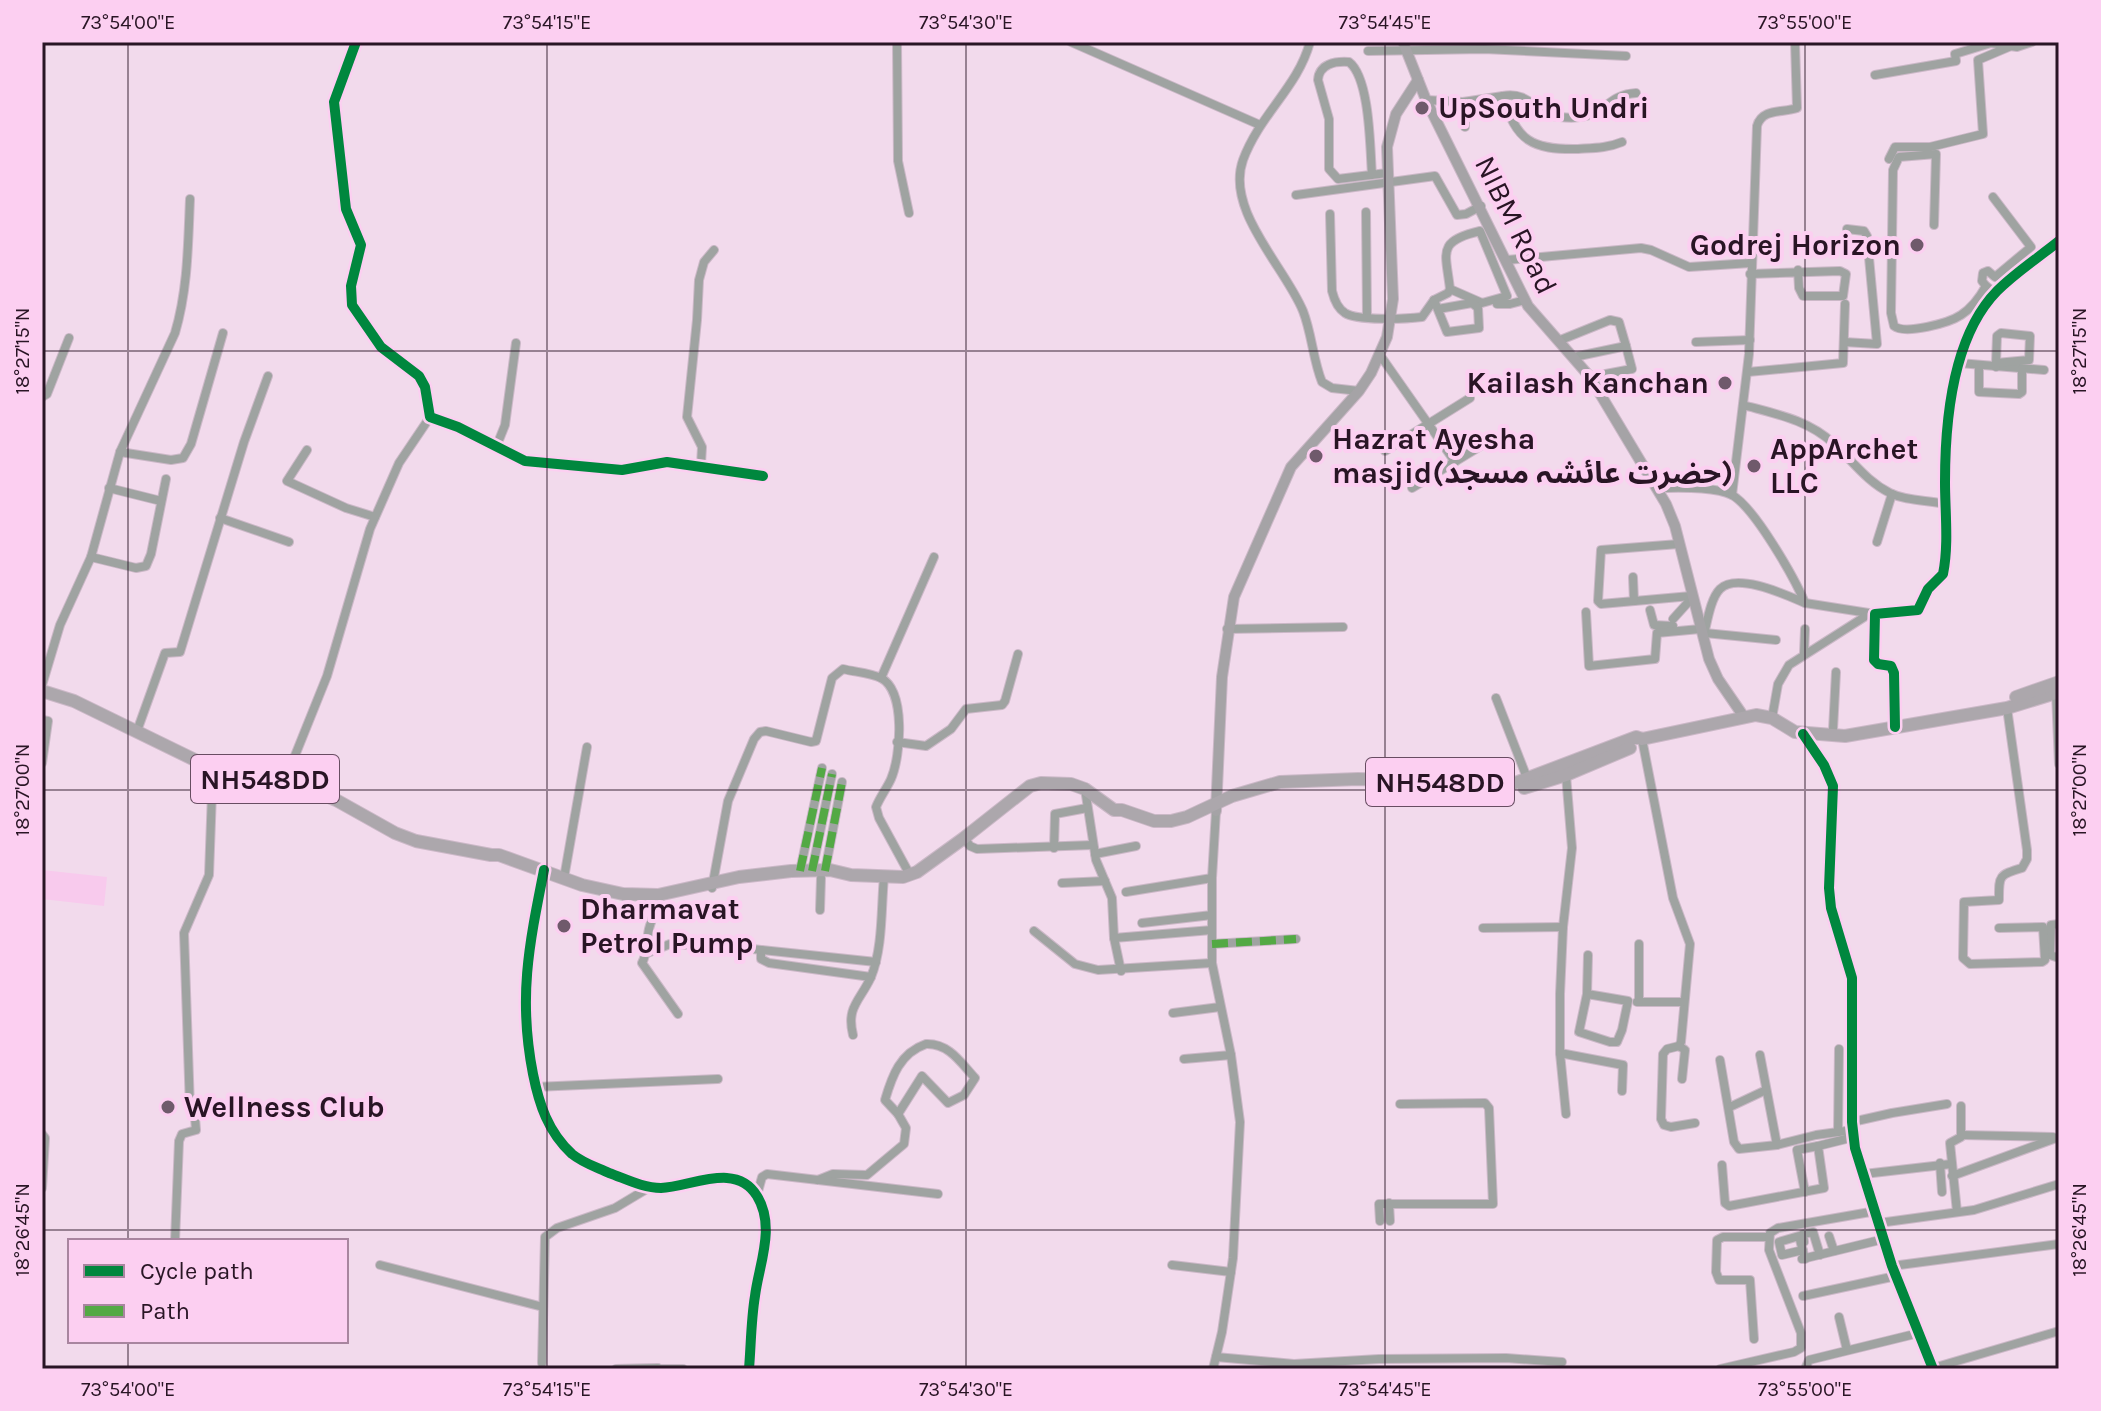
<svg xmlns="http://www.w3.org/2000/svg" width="2101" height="1411" viewBox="0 0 2101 1411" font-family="Karla,'Noto Sans Arabic',sans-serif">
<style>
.built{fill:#f8caed}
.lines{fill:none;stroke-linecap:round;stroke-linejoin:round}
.minor-casing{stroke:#cbb8c7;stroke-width:10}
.major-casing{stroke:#cbb8c7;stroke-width:12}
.highway-casing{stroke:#cbb8c7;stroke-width:14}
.minor{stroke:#9fa3a1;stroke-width:8}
.major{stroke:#a5a3a6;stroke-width:10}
.highway{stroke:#aca7ac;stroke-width:12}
.quiet{stroke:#53a944;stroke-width:8;stroke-dasharray:16 8;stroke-linecap:butt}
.cycleway-casing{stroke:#fccff1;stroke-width:15}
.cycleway{stroke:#00873e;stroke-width:10}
.ticks{fill:none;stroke:#291525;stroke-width:2;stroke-opacity:0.45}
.poi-dot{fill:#6f5a6b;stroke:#fccff1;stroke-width:3}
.labels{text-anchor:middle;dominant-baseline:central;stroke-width:8;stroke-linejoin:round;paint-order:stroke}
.shield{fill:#fccff1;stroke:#684d62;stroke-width:2}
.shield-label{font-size:28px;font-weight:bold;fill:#291525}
.poi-label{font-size:30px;font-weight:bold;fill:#291525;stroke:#fccff1;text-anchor:start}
.street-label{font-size:30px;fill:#291525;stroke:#fccff1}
.neatline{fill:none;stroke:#291525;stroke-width:3}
.ticks-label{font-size:20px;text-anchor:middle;fill:#291525}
</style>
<rect width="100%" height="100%" fill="#f2daec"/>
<!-- built -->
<polygon class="built" points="42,870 107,877 104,906 42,899"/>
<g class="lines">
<!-- minor casing -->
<g class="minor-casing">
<g id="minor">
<polyline points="356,42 334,102 346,209 361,245 351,286 352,305 381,347 419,376 425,387 430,417 458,427 525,461 622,470 667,462 763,476"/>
<polyline points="897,42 898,161 909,213"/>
<polyline points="1071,42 1260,125"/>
<path d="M1310,42C1298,87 1260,114 1243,160C1225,210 1285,267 1303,311C1312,334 1313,360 1322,382L1332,388L1359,391"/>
<polyline points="1368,51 1484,49 1626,56"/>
<polyline points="1875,75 1956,61 1955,54 1991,43 2017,47 2032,42"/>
<path d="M1503,96C1531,91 1536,115 1560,117C1569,118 1583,118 1592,114C1610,106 1612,95 1636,93"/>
<path d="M1426,100L1463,102L1503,96C1516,141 1532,150 1578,149C1593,148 1608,148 1622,142"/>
<polyline points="1465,102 1465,127"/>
<polyline points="1889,159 1895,147 1930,147 1983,134 1978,60 2011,46"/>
<path d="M1372,175C1370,148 1370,78 1349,62C1335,61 1319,64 1318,80L1329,119V169L1338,179L1387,173"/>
<polyline points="1296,195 1435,176 1457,215 1466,214 1481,206"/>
<polyline points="1366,212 1367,317"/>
<path d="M1330,214L1332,291C1334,299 1337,308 1345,313C1357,321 1406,319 1422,317L1434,300L1448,293L1450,289C1446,253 1436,241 1480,231L1507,296L1482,303L1450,289"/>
<path d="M1934,225L1936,154L1899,157L1893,170L1891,313L1894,326C1905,335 1949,323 1961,315C1972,308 1980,297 1986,286L1995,293"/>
<polyline points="1507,260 1641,248 1651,250 1689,267 1751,263"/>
<polyline points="1750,274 1840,271 1846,274 1843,296 1803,296 1799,288 1798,270"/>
<polyline points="1986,286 1982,281 1983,273 1988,271 1995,277 2031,247 1993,197"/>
<polyline points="1434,300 1447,332 1479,328 1478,308 1472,303 1438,309"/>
<polyline points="1497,304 1510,304 1525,300"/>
<polyline points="1558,341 1610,320 1619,322 1626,346 1574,357"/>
<polyline points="1696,342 1750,340"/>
<polyline points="1844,342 1877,344 1867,236 1864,231 1847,229"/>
<polyline points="1380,355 1455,462"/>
<polyline points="1959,363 2044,370"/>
<polyline points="1979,365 1979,392 2019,394 2022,392 2022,369"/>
<polyline points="1996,367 1996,363 2029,360 2030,336 2001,333 1997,336 1996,363"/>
<polyline points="1748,372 1843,363 1845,304"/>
<polyline points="1590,377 1632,369 1626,346"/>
<polyline points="42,397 47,394 69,338"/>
<path d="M1743,405C1776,414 1809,420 1834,444C1853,461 1866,481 1890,493C1906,501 1926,500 1945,504"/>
<polyline points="497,445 505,425 516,343"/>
<polyline points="307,450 287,481 346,508 375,517"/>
<polyline points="1385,451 1470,398"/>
<polyline points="120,452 171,460 183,458 191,444 223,333"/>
<polyline points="697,466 701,464 702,447 687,417 697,320 699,280 704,262 714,250"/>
<polyline points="109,488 161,501"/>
<polyline points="1412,488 1492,439"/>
<path d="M1658,488C1677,488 1715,486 1732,495C1755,508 1795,579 1805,603L1875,614"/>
<path d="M1732,495L1749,354L1757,126C1762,108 1783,113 1797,108L1795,42"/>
<polyline points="220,518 289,542"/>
<polyline points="1877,542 1892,494"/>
<polyline points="1679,544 1601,550 1598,601 1601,604 1691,596"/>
<polyline points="91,557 136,568 146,566 151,554 166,479"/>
<polyline points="1633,577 1634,601"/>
<polyline points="1650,610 1654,625 1673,626"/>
<polyline points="1586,612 1589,666 1655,659 1657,633 1700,629"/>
<polyline points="1673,619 1692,598"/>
<polyline points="1227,629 1343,627"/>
<polyline points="1705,633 1776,640"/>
<path d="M1703,638C1707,624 1710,599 1720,589C1737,572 1786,595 1805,603"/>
<polyline points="1804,654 1805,629"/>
<polyline points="881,678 934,557"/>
<path d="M42,685L60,625L91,557L120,452L175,333C188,289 188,244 190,199"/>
<polyline points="2056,693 2059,764"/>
<polyline points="1496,698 1529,783"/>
<polyline points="1772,718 1778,684 1789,665 1869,614"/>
<polyline points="42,720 48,721 42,763"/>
<path d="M1895,727L1894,673L1891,666L1878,664L1874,660L1875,614L1918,610L1928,589L1943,574C1949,545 1945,511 1945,482C1945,421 1952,337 1997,291C2016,272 2038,258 2059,241"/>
<polyline points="1833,730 1836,672"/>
<polyline points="137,731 165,653 180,652 244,442 268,376"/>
<polyline points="1803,734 1824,765 1833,786 1829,888 1831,908 1852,978 1852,1122 1855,1148 1892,1266 1933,1369"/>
<polyline points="1642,739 1673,898 1690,944 1681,1042 1679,1046 1667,1049 1663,1054 1661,1119 1664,1125 1671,1127 1695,1123"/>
<polyline points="897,742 926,746 951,729 966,709 1002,705 1005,701 1018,654"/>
<polyline points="284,783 327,676 370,529 399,463 430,417"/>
<polyline points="1085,789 1096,860 1112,898 1114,938 1121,971"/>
<polyline points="964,838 970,846 977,849 1093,845"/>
<polyline points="1054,848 1055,814 1087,808"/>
<polyline points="1095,854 1136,846"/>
<path d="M544,870C529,945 518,998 533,1074C539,1104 548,1132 572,1154C583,1163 596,1167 609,1173C626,1179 643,1188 661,1188C691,1187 736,1161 757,1196C776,1227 759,1264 755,1296C751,1320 751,1345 749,1369"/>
<polyline points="800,871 822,768"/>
<polyline points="812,871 832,774"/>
<polyline points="825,871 842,782"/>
<polyline points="564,878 587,747"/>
<polyline points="1062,883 1105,881"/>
<path d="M712,888L728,801L754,739L760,732L766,731L811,742L816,741L832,678L843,669C855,672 870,673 881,678C906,691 901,756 891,779C887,788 880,797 876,807L879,818L910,875"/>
<polyline points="1126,892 1212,878"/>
<path d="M658,895C658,907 652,917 649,929C646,942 648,952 642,963L678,1014"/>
<polyline points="820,910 821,878"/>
<polyline points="1142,923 1212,915"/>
<polyline points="2059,924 2051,925 2050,955 2059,958"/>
<polyline points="1483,928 1563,927"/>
<path d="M1999,928L2043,927L2045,960L2042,962L1970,964L1963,958L1964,902L1999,900C1999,876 1998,875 2022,868L2027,859V850L2007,708"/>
<polyline points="1034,931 1075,964 1098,970 1212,963"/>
<polyline points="1114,938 1212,930"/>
<polyline points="1212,944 1296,939"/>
<polyline points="761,950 761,959 769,963 871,977"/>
<polyline points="647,953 670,944 734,947 876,962"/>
<polyline points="1587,994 1579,1032 1610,1042 1617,1042 1622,1030 1628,1001 1587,994 1588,955"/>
<polyline points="1637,1002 1683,1002"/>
<polyline points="1639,1002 1639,944"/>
<polyline points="1173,1013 1220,1007"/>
<path d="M853,1035C846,1007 860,1001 871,977C883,948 881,908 884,877"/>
<path d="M926,1044C949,1043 961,1063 975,1078L964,1095L948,1103L922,1076L898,1114L885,1100C892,1076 900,1053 926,1044Z"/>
<polyline points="1679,1046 1685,1050 1682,1079"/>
<polyline points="1560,1053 1623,1065 1622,1091"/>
<polyline points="1760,1055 1777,1145"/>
<polyline points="1184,1059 1231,1055"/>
<polyline points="1720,1060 1734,1142 1739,1149 1777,1145 1816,1135 1853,1130"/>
<polyline points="535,1087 718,1079"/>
<polyline points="1732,1106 1766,1090"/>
<polyline points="1566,1114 1560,1053 1560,994 1563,927 1572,848 1566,775"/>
<polyline points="1852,1122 1892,1113 1947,1104"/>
<polyline points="1838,1132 1839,1049"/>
<polyline points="42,1134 45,1138 42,1188"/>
<polyline points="1961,1135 2053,1137"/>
<polyline points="1940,1163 1942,1192"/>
<polyline points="1722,1165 1725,1203 1729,1206 1824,1188 1818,1146 1854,1137"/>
<polyline points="1864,1174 1951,1164"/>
<polyline points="1952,1176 2059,1137"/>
<polyline points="818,1180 833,1174 867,1175 904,1144 906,1128 898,1114"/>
<polyline points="1805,1192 1797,1150 1818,1146"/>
<polyline points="757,1195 762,1177 767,1174 938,1194"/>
<polyline points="1389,1203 1390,1221"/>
<polyline points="1957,1212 1950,1143 1961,1137 1961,1106"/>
<polyline points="1380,1221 1379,1204 1493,1204 1489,1108 1485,1103 1400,1104"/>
<polyline points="1879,1223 1974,1210 2059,1184"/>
<polyline points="1829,1236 1834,1251"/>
<polyline points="175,1241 179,1141 182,1134 196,1130 195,1118 190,1108 184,933 209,875 213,766"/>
<polyline points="1804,1242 1803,1234 1813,1232 1820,1255"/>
<polyline points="1803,1250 1782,1255 1779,1242 1799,1236 1805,1259"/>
<polyline points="1802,1259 1884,1239"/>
<polyline points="380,1265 543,1307"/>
<polyline points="1172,1265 1231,1272"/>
<polyline points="1892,1266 2059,1244"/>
<polyline points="1803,1296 1896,1276"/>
<polyline points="1839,1317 1847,1350"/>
<polyline points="1754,1339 1750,1280 1719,1280 1716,1272 1717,1240 1723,1237 1768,1237"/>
<polyline points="1216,1357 1294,1364 1379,1359 1506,1358 1562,1362"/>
<polyline points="542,1363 545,1237 557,1228 615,1208 650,1187"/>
<polyline points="1933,1368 2059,1331"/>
<polyline points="616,1369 658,1368"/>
<polyline points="658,1369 683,1369"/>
<polyline points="1213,1369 1222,1332 1233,1258 1240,1122 1231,1055 1212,963 1212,878 1216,811"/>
<polyline points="1720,1369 1794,1352 1801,1348 1801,1333 1769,1250 1770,1233 1778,1228 1876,1211"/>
<polyline points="1805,1369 1809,1360 1919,1333"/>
</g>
</g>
<!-- major casing -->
<g class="major-casing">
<g id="major">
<polyline points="1403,42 1426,100 1528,306 1590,377 1666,504 1675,526 1709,659 1718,679 1744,717"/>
<polyline points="1216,811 1222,677 1234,597 1291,467 1359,391 1371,373 1387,337 1393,299 1387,147 1396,114 1418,80"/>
</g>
</g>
<!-- highway casing -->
<g class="highway-casing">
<g id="highway">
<polyline points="42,691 74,701 197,761 233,772 310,789 336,800 395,833 416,841 491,855 499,855 582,885 623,894 658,895 739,877 791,871 830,870 851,875 903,877 917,872 964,838 1030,786 1041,783 1071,784 1085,789 1114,810 1122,810 1154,821 1171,821 1187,817 1232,796 1280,782 1358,779 1435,781 1487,786 1515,783 1636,737 1642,739 1756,715 1772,718 1795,732 1845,736 2007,708 2059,692"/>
<polyline points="2016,697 2059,682"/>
<polyline points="1397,787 1454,790"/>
<polyline points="1524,788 1566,775 1630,748"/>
</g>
</g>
<!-- minor -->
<use href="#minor" class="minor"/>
<!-- major -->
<use href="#major" class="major"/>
<!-- highway -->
<use href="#highway" class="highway"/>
<!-- quiet -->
<g class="quiet">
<polyline points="800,871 822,768"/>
<polyline points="812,871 832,774"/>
<polyline points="825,871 842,782"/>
<polyline points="1212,944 1296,939"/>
</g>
<!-- cycleway casing -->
<g class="cycleway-casing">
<g id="cycleway">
<polyline points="356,42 334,102 346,209 361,245 351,286 352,305 381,347 419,376 425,387 430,417 458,427 525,461 622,470 667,462 763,476"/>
<path d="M1895,727L1894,673L1891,666L1878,664L1874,660L1875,614L1918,610L1928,589L1943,574C1949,545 1945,511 1945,482C1945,421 1952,337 1997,291C2016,272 2038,258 2059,241"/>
<polyline points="1803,734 1824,765 1833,786 1829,888 1831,908 1852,978 1852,1122 1855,1148 1892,1266 1933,1369"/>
<path d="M544,870C529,945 518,998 533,1074C539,1104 548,1132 572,1154C583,1163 596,1167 609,1173C626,1179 643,1188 661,1188C691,1187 736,1161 757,1196C776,1227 759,1264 755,1296C751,1320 751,1345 749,1369"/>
</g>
</g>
<!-- cycleway -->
<use href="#cycleway" class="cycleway"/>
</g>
<!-- ticks -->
<path class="ticks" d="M128,42V1241M547,42V1369M966,42V1369M1385,42V1369M1805,42V1369M42,351H2059M42,790H2059M42,1230H2059M128,1341V1369"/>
<!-- markers -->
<g class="poi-dot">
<circle cx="1422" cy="108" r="8"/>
<circle cx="1917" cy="245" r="8"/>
<circle cx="1725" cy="383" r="8"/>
<circle cx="1316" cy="456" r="8"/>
<circle cx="1754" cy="466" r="8"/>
<circle cx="564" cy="926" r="8"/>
<circle cx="168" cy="1107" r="8"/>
</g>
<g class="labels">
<!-- shield labels -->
<g class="shield">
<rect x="191" y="755" width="148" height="48" rx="6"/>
<rect x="1366" y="758" width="148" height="48" rx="6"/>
</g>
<g class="shield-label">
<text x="265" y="779">NH548DD</text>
<text x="1440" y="782">NH548DD</text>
</g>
<!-- poi labels -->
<g class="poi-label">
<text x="1438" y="108">UpSouth Undri</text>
<text x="1901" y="245" text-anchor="end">Godrej Horizon</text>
<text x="1709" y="383" text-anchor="end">Kailash Kanchan</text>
<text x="1332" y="439">Hazrat Ayesha<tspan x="1332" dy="34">masjid(حضرت عائشہ مسجد)</tspan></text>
<text x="1770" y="449">AppArchet<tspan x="1770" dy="34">LLC</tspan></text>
<text x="580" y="909">Dharmavat<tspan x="580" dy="34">Petrol Pump</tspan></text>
<text x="184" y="1107">Wellness Club</text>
</g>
<!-- street labels -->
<g class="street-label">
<text transform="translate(1516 225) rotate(64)">NIBM Road</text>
</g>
</g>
<!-- border -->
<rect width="2101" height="1411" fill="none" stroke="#fccff1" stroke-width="88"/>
<!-- legend -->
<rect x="68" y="1239" width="280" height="104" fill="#fccff1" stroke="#a8859f" stroke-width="2"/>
<rect x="84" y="1265" width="40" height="12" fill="#00873e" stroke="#a8859f" stroke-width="2"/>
<text x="140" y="1279" font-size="24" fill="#291525">Cycle path</text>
<rect x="84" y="1305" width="40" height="12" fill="#53a944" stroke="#a8859f" stroke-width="2"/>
<text x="140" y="1319" font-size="24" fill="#291525">Path</text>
<rect x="44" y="44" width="2013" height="1323" class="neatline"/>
<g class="ticks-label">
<text x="128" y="29">73°54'00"E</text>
<text x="547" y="29">73°54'15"E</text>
<text x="966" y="29">73°54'30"E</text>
<text x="1385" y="29">73°54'45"E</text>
<text x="1805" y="29">73°55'00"E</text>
<text transform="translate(22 351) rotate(-90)" y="7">18°27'15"N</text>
<text transform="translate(2079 351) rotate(-90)" y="7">18°27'15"N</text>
<text transform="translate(22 790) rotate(-90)" y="7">18°27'00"N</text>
<text transform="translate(2079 790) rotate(-90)" y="7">18°27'00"N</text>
<text transform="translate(22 1230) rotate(-90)" y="7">18°26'45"N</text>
<text transform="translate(2079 1230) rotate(-90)" y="7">18°26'45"N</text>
<text x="128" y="1396">73°54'00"E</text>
<text x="547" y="1396">73°54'15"E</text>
<text x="966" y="1396">73°54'30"E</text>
<text x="1385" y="1396">73°54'45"E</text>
<text x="1805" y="1396">73°55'00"E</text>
</g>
</svg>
